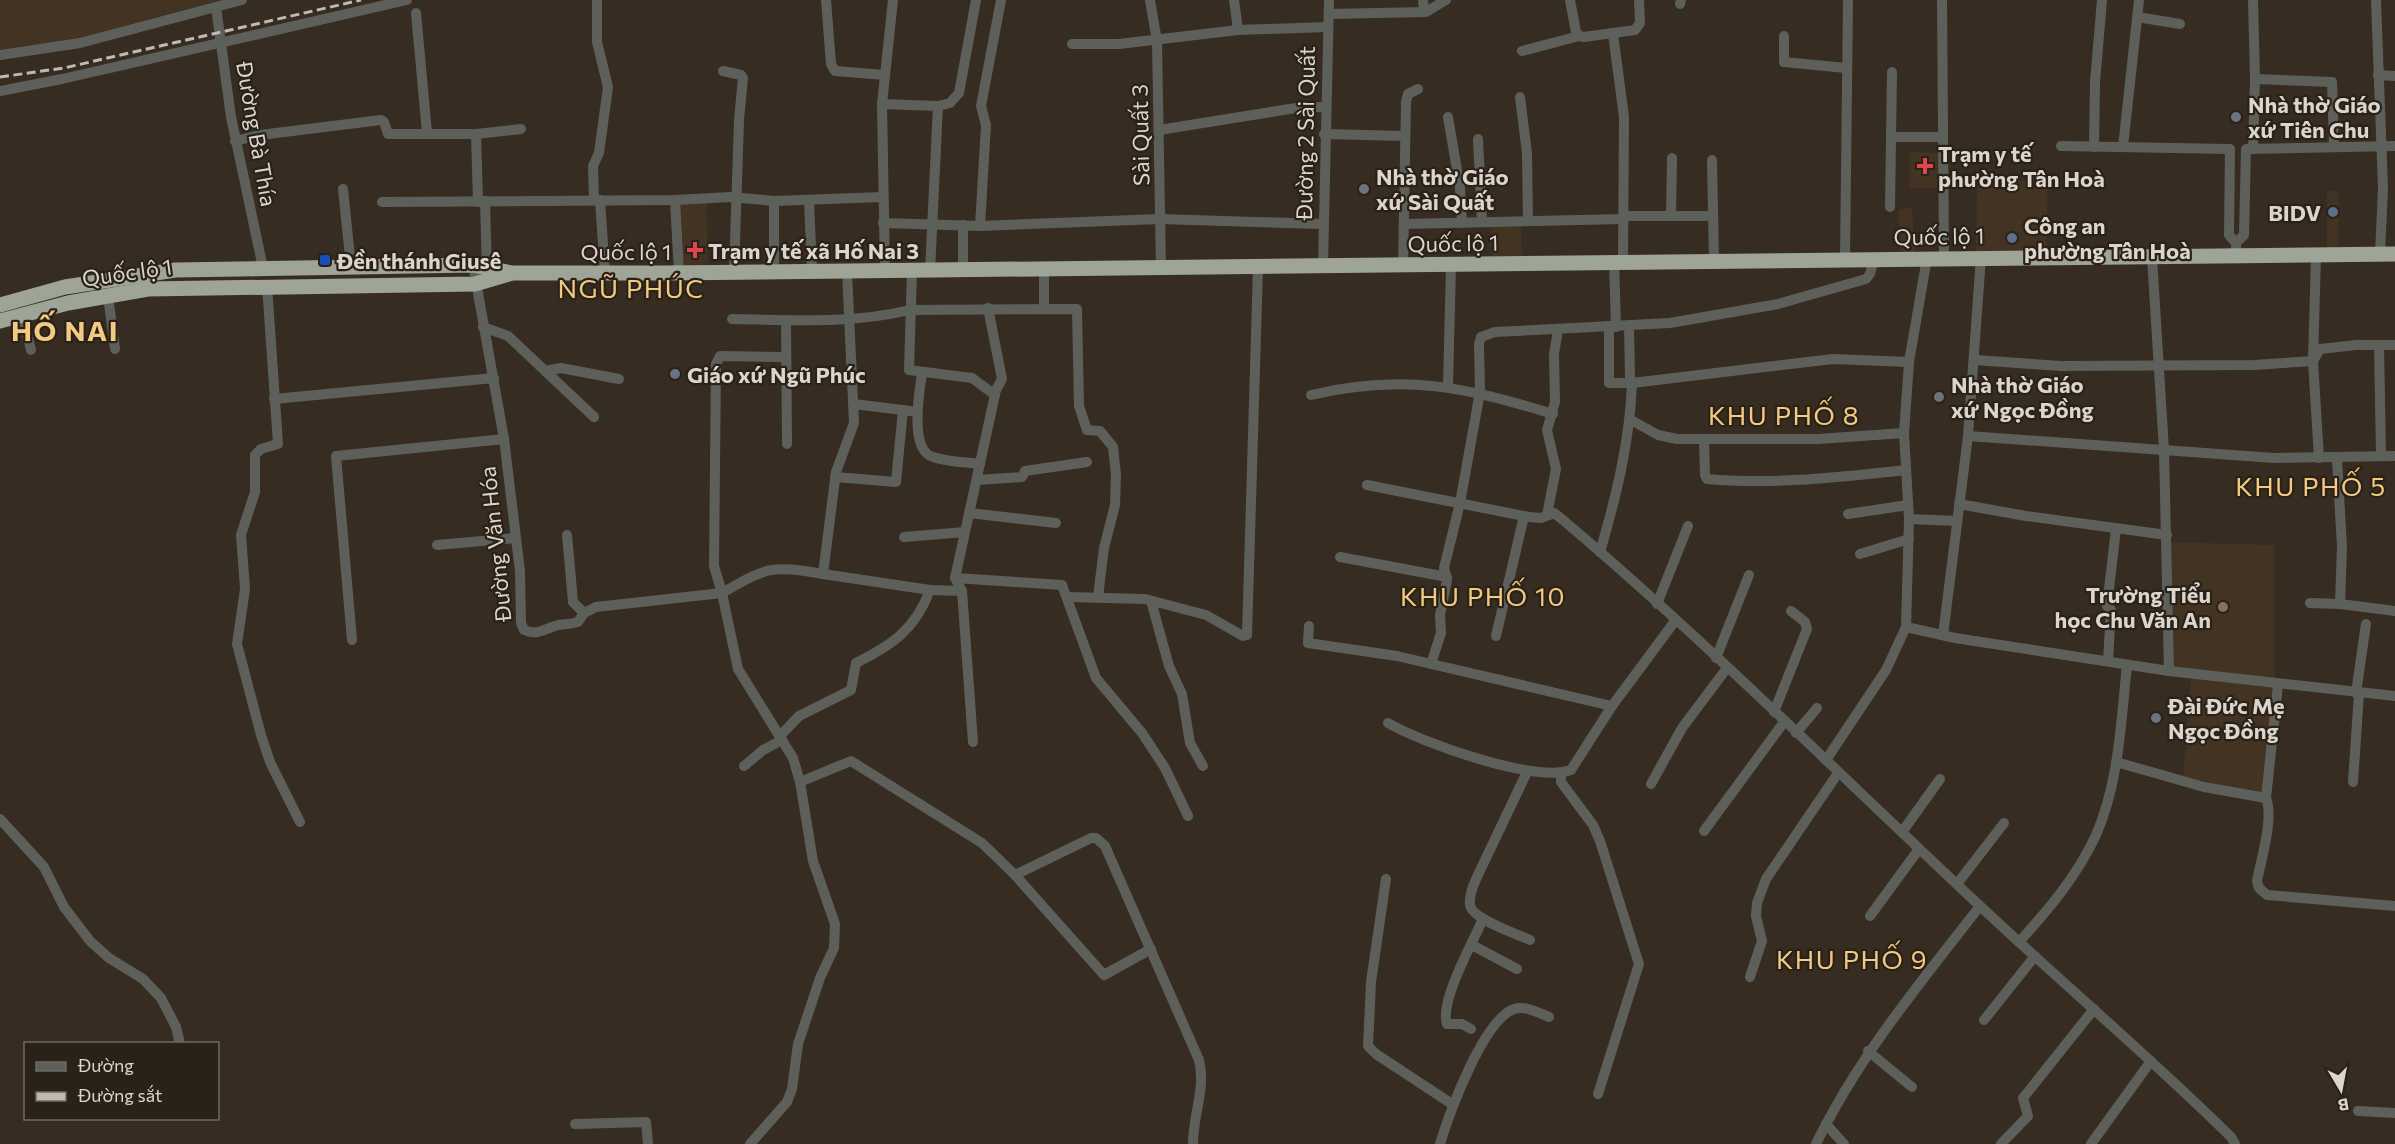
<svg xmlns="http://www.w3.org/2000/svg" width="2395" height="1144" viewBox="0 0 2395 1144" font-family="Commissioner,sans-serif">
<style>
.built{fill:#423323}
.lines{fill:none;stroke-linecap:round;stroke-linejoin:round}
.minor{stroke:#5d605a;stroke-width:10}
.highway{stroke:#9ea596;stroke-width:15}
.rail{stroke:#c1b9b2;stroke-width:3;stroke-dasharray:9 4.5;stroke-linecap:butt}
.worship-dot{fill:#6b7280;stroke:#2b2217;stroke-width:2}
.health-dot{fill:#e0444e;stroke:#2b2217;stroke-width:2}
.service-dot{fill:#5c6f8a;stroke:#2b2217;stroke-width:2}
.transit-dot{fill:#1a4fb4;stroke:#2b2217;stroke-width:2}
.education-dot{fill:#8d6e63;stroke:#2b2217;stroke-width:2}
.labels{text-anchor:middle;dominant-baseline:central;stroke-width:4.5;stroke-linejoin:round;paint-order:stroke}
.poi-label{font-size:22px;font-weight:bold;fill:#dcd5ce;stroke:#2b2217;text-anchor:start}
.street-label{font-size:22px;fill:#dcd5ce;stroke:#2b2217}
.quarter-label{font-size:26px;letter-spacing:1.5px;fill:#f3ca83;stroke:#2b2217}
.district-label{font-size:28px;font-weight:bold;letter-spacing:1.5px;fill:#f3ca83;stroke:#2b2217}
</style>
<rect width="100%" height="100%" fill="#362c21"/>
<!-- built -->
<g class="built">
<polygon points="0,0 220,0 80,38 0,50"/>
<polygon points="1909,152 1940,153 1941,188 1909,188"/>
<polygon points="1977,180 2048,182 2046,252 1976,252"/>
<polygon points="2327,191 2339,191 2338,251 2327,251"/>
<polygon points="707,202 708,268 682,268 678,204"/>
<polygon points="1912,208 1915,253 1901,253 1898,209"/>
<polygon points="1521,224 1522,258 1492,259 1491,225"/>
<polygon points="2170,542 2274,545 2275,681 2172,668"/>
<polygon points="2191,677 2274,687 2263,794 2183,777"/>
</g>
<g class="lines">
<!-- minor -->
<g class="minor">
<polyline points="826,0 831,64 835,71 885,75"/>
<polyline points="1150,0 1157,41 1161,269"/>
<polyline points="1234,0 1238,30"/>
<polyline points="1423,0 1424,12"/>
<polyline points="1570,0 1576,32 1579,36 1584,37 1635,30 1640,23 1639,0"/>
<polyline points="1942,0 1944,258"/>
<polyline points="2253,0 2255,79 2332,82 2334,147"/>
<polyline points="2376,0 2383,188 2380,254"/>
<polyline points="1680,4 1681,0"/>
<polyline points="216,7 231,117 263,268"/>
<polyline points="416,13 427,133"/>
<polyline points="1329,14 1426,12 1446,0"/>
<polyline points="2137,17 2180,24"/>
<polyline points="1613,34 1624,117 1623,261"/>
<polyline points="1784,36 1784,62 1846,68"/>
<polyline points="1072,44 1119,44 1238,30 1327,27"/>
<polyline points="1522,51 1579,36"/>
<polyline points="0,55 80,43 242,0"/>
<polyline points="723,71 741,75 743,78 739,120 734,273"/>
<polyline points="2378,75 2395,76"/>
<polyline points="0,91 62,79 407,0"/>
<polyline points="1520,97 1527,153 1528,221"/>
<polyline points="882,104 938,106 950,103 959,93 976,0"/>
<polyline points="1448,117 1460,188 1462,223"/>
<polyline points="1159,130 1296,108 1324,107"/>
<polyline points="476,134 478,202"/>
<polyline points="1324,134 1405,136"/>
<polyline points="1891,137 1943,137"/>
<polyline points="1478,139 1482,222"/>
<polyline points="235,141 260,135 381,120 384,122 388,134 476,134 521,129"/>
<polyline points="2061,146 2230,149 2229,235 2236,243 2236,256"/>
<polyline points="2094,147 2095,82 2102,0"/>
<polyline points="2123,147 2139,0"/>
<polyline points="2253,149 2255,79"/>
<polyline points="1712,160 1714,260"/>
<polyline points="343,189 351,267"/>
<polyline points="594,200 593,166 599,153 608,87 597,42 597,0"/>
<polyline points="600,200 605,273"/>
<polyline points="675,200 679,273"/>
<polyline points="809,200 812,272"/>
<polyline points="485,201 487,273"/>
<polyline points="774,201 774,272"/>
<polyline points="382,202 675,200 731,197 774,201 883,197"/>
<polyline points="1890,207 1892,72"/>
<polyline points="1624,216 1712,216"/>
<polyline points="1671,216 1672,158"/>
<polyline points="883,223 980,226 1160,219 1323,224"/>
<polyline points="1404,224 1624,219"/>
<polyline points="963,225 963,270"/>
<polyline points="980,226 986,125 981,106 1001,0"/>
<polyline points="2236,243 2244,235 2246,149 2395,146"/>
<polyline points="2316,255 2313,361 2319,458"/>
<polyline points="2152,257 2164,450 2169,671"/>
<polyline points="1845,259 1848,0"/>
<polyline points="1614,261 1616,327"/>
<path d="M473,265L504,439L520,571L521,623L524,630C538,636 544,629 558,625C565,624 571,624 578,622L584,613L596,607L722,593L714,566L716,364L720,356L786,357"/>
<polyline points="1403,266 1406,102 1408,94 1418,89"/>
<polyline points="1323,267 1329,0"/>
<polyline points="1044,270 1044,308"/>
<polyline points="885,271 882,104 893,0"/>
<polyline points="912,271 909,370 972,378 995,395"/>
<polyline points="930,271 938,106"/>
<polyline points="267,285 278,444 261,449 255,455 255,492 241,535 245,589 237,644 261,735 270,762 300,822"/>
<polyline points="108,296 115,349"/>
<polyline points="22,314 31,350"/>
<path d="M732,319C791,320 853,324 910,310L1077,309L1079,406L1087,430L1100,431L1113,447L1116,475L1115,505L1104,548L1098,597"/>
<polyline points="786,320 787,444"/>
<polyline points="1609,326 1609,383 1632,383 1833,359 1909,362"/>
<polyline points="483,327 508,336 594,417"/>
<polyline points="1629,327 1630,378"/>
<polyline points="2379,345 2381,456"/>
<polyline points="1975,360 2061,366 2254,365 2313,361 2320,349 2356,345 2395,345"/>
<polyline points="545,371 561,368 619,379"/>
<path d="M922,373C919,393 909,450 933,457C947,462 965,462 980,464"/>
<polyline points="1448,386 1451,265"/>
<path d="M1311,395C1403,373 1465,387 1553,414"/>
<polyline points="274,399 494,378"/>
<polyline points="854,404 910,411"/>
<polyline points="1631,420 1658,435 1677,439 1818,439 1904,433"/>
<polyline points="1968,436 2274,458 2395,456"/>
<path d="M1704,439L1705,475L1707,479C1774,485 1839,477 1906,470"/>
<polyline points="2337,459 2342,547 2340,604 2395,611"/>
<polyline points="835,477 896,482 903,410"/>
<polyline points="977,480 1022,477 1025,471 1087,462"/>
<path d="M1367,485L1529,517L1541,518L1554,513L1563,520C1707,642 1841,776 1979,905C2062,983 2150,1057 2231,1137L2235,1144"/>
<polyline points="1959,504 2026,516 2167,535"/>
<polyline points="969,513 1056,523"/>
<polyline points="1848,514 1908,505"/>
<polyline points="1547,515 1556,469 1547,430 1555,402 1554,354 1558,330"/>
<polyline points="1909,519 1957,521"/>
<polyline points="567,535 573,602 584,613"/>
<polyline points="904,537 965,532"/>
<polyline points="437,545 515,538"/>
<path d="M1600,552C1616,497 1630,441 1632,383"/>
<polyline points="1860,554 1909,539"/>
<polyline points="1340,557 1447,577"/>
<polyline points="823,574 930,590 962,591"/>
<polyline points="955,578 1062,585 1096,678 1142,733 1165,768 1188,816"/>
<polyline points="1067,597 1145,599 1206,615 1243,636 1247,635 1258,268"/>
<polyline points="1151,601 1169,666 1182,694 1190,743 1203,766"/>
<polyline points="2310,603 2340,604"/>
<polyline points="1657,604 1688,526"/>
<polyline points="1309,626 1308,643 1397,656 1612,706"/>
<polyline points="1906,627 1955,638 2169,671 2395,696"/>
<polyline points="1943,635 1968,436 1981,257"/>
<polyline points="1496,636 1524,516"/>
<polyline points="352,640 336,456 504,439"/>
<polyline points="1716,658 1749,575"/>
<polyline points="2108,661 2111,610 2107,606 2116,529"/>
<polyline points="1431,664 1441,633 1440,615 1447,580 1444,568 1460,503 1480,392 1479,344 1481,337 1495,332 1670,323 1778,304 1866,279 1870,274 1874,259"/>
<polyline points="2356,693 2366,624"/>
<polyline points="1774,712 1807,629 1805,622 1791,611"/>
<path d="M1388,723C1422,743 1535,783 1571,770L1612,706L1675,621"/>
<polyline points="1796,733 1817,708"/>
<path d="M780,736L799,716L851,690L856,663C892,645 915,630 930,590"/>
<polyline points="973,742 962,591 955,578 996,390 1002,379 988,308"/>
<polyline points="1826,760 1886,670 1906,627 1909,519 1904,433 1909,362 1927,258"/>
<path d="M2116,762L2204,787L2266,798C2274,818 2261,860 2257,881L2259,888L2267,895L2395,906"/>
<polyline points="744,766 763,750 782,740"/>
<path d="M1527,772L1477,877C1473,886 1469,895 1470,905C1472,919 1517,934 1530,940"/>
<polyline points="1561,773 1561,782 1593,825 1600,841 1639,964 1598,1094"/>
<path d="M800,782L851,761L982,843L1015,875L1091,838H1096L1105,846L1199,1060C1206,1089 1193,1114 1193,1144"/>
<polyline points="2353,782 2359,694"/>
<polyline points="1651,784 1682,728 1727,668"/>
<polyline points="2266,798 2278,685"/>
<polyline points="0,819 44,867 64,907 90,941 109,958 143,979 161,998 176,1027 180,1044"/>
<polyline points="1704,831 1784,722"/>
<polyline points="1902,832 1940,779"/>
<polyline points="1015,875 1104,975 1151,949"/>
<polyline points="1386,879 1371,982 1368,1046 1376,1054 1452,1104"/>
<polyline points="1957,884 2004,823"/>
<polyline points="1870,916 1919,849"/>
<path d="M2019,942C2049,909 2077,876 2096,835C2119,783 2121,721 2127,665"/>
<polyline points="1472,945 1517,969"/>
<polyline points="1750,977 1762,941 1756,916 1757,903 1766,879 1838,773"/>
<polyline points="1984,1020 2035,956"/>
<path d="M1471,1029L1462,1024H1447C1439,1002 1473,942 1483,919"/>
<polyline points="1868,1051 1912,1087"/>
<polyline points="2358,1111 2395,1113"/>
<polyline points="575,1124 646,1122 648,1144"/>
<polyline points="1826,1124 1844,1144"/>
<path d="M750,1144L787,1102L792,1089L798,1044L820,978L834,948L835,924L813,861L800,782L793,758L738,669L722,593C768,567 770,565 823,574L836,472L854,423L847,272"/>
<path d="M1440,1144C1449,1114 1483,1020 1514,1009C1525,1005 1539,1013 1549,1017"/>
<path d="M1816,1144C1859,1056 1920,983 1980,906"/>
<polyline points="2001,1144 2028,1116 2023,1098 2094,1009"/>
<polyline points="2091,1144 2151,1061"/>
</g>
<!-- highway -->
<g class="highway">
<polyline points="0,305 65,287 175,270 473,265 512,273 665,273 2395,254"/>
<polyline points="0,321 68,303 148,289 475,284 509,274"/>
</g>
<!-- rail -->
<polyline class="rail" points="0,77 64,68 361,0"/>
</g>
<!-- markers -->
<g class="worship-dot">
<circle cx="2236" cy="117" r="6"/>
<circle cx="1364" cy="189" r="6"/>
<circle cx="675" cy="374" r="6"/>
<circle cx="1939" cy="397" r="6"/>
<circle cx="2156" cy="718" r="6"/>
</g>
<g class="health-dot">
<path d="M1922 157h6v6h6v6h-6v6h-6v-6h-6v-6h6z"/>
<path d="M692 241h6v6h6v6h-6v6h-6v-6h-6v-6h6z"/>
</g>
<g class="service-dot">
<circle cx="2333" cy="212" r="6"/>
<circle cx="2012" cy="238" r="6"/>
</g>
<rect class="transit-dot" x="319" y="254" width="12" height="12" rx="3"/>
<circle class="education-dot" cx="2223" cy="607" r="6"/>
<g class="labels">
<!-- poi labels -->
<g class="poi-label">
<text x="2248" y="104">Nhà thờ Giáo<tspan x="2248" dy="25">xứ Tiên Chu</tspan></text>
<text x="1938" y="153">Trạm y tế<tspan x="1938" dy="25">phường Tân Hoà</tspan></text>
<text x="1376" y="176">Nhà thờ Giáo<tspan x="1376" dy="25">xứ Sài Quất</tspan></text>
<text x="2321" y="212" text-anchor="end">BIDV</text>
<text x="2024" y="225">Công an<tspan x="2024" dy="25">phường Tân Hoà</tspan></text>
<text x="708" y="250">Trạm y tế xã Hố Nai 3</text>
<text x="337" y="260">Đền thánh Giusê</text>
<text x="687" y="374">Giáo xứ Ngũ Phúc</text>
<text x="1951" y="384">Nhà thờ Giáo<tspan x="1951" dy="25">xứ Ngọc Đồng</tspan></text>
<text x="2211" y="594" text-anchor="end">Trường Tiểu<tspan x="2211" dy="25">học Chu Văn An</tspan></text>
<text x="2168" y="705">Đài Đức Mẹ<tspan x="2168" dy="25">Ngọc Đồng</tspan></text>
</g>
<!-- street labels -->
<g class="street-label">
<text transform="translate(1305 133) rotate(-89)">Đường 2 Sài Quất</text>
<text transform="translate(257 134) rotate(80)">Đường Bà Thía</text>
<text transform="translate(1140 135) rotate(-91)">Sài Quất 3</text>
<text transform="translate(1939 236) rotate(-1)">Quốc lộ 1</text>
<text transform="translate(1453 243) rotate(-1)">Quốc lộ 1</text>
<text x="626" y="251">Quốc lộ 1</text>
<text transform="translate(127 272) rotate(-8)">Quốc lộ 1</text>
<text transform="translate(495 544) rotate(-96)">Đường Văn Hóa</text>
</g>
<!-- quarter labels -->
<g class="quarter-label">
<text x="631" y="287">NGŨ PHÚC</text>
<text x="1784" y="414">KHU PHỐ 8</text>
<text x="2311" y="485">KHU PHỐ 5</text>
<text x="1483" y="595">KHU PHỐ 10</text>
<text x="1852" y="958">KHU PHỐ 9</text>
</g>
<!-- district labels -->
<g class="district-label">
<text x="65" y="330">HỐ NAI</text>
</g>
</g>
<!-- legend -->
<rect x="24" y="1042" width="195" height="78" fill="#2b2217" stroke="#726a60" stroke-width="1.5"/>
<rect x="36" y="1062" width="30" height="9" fill="#5d605a" stroke="#726a60" stroke-width="1.5"/>
<text x="78" y="1072" font-size="18" fill="#dcd5ce">Đường</text>
<rect x="36" y="1092" width="30" height="9" fill="#c1b9b2" stroke="#726a60" stroke-width="1.5"/>
<text x="78" y="1102" font-size="18" fill="#dcd5ce">Đường sắt</text>
<!-- north arrow -->
<g transform="translate(2341 1090) rotate(170)" stroke="#2b2217" stroke-width="4.5" paint-order="stroke">
<path d="M0-4.5L10 22L0 15L-10 22Z" fill="#dcd5ce"/>
<text y="-9" font-size="16" font-weight="bold" text-anchor="middle" fill="#dcd5ce">B</text>
</g>
</svg>
